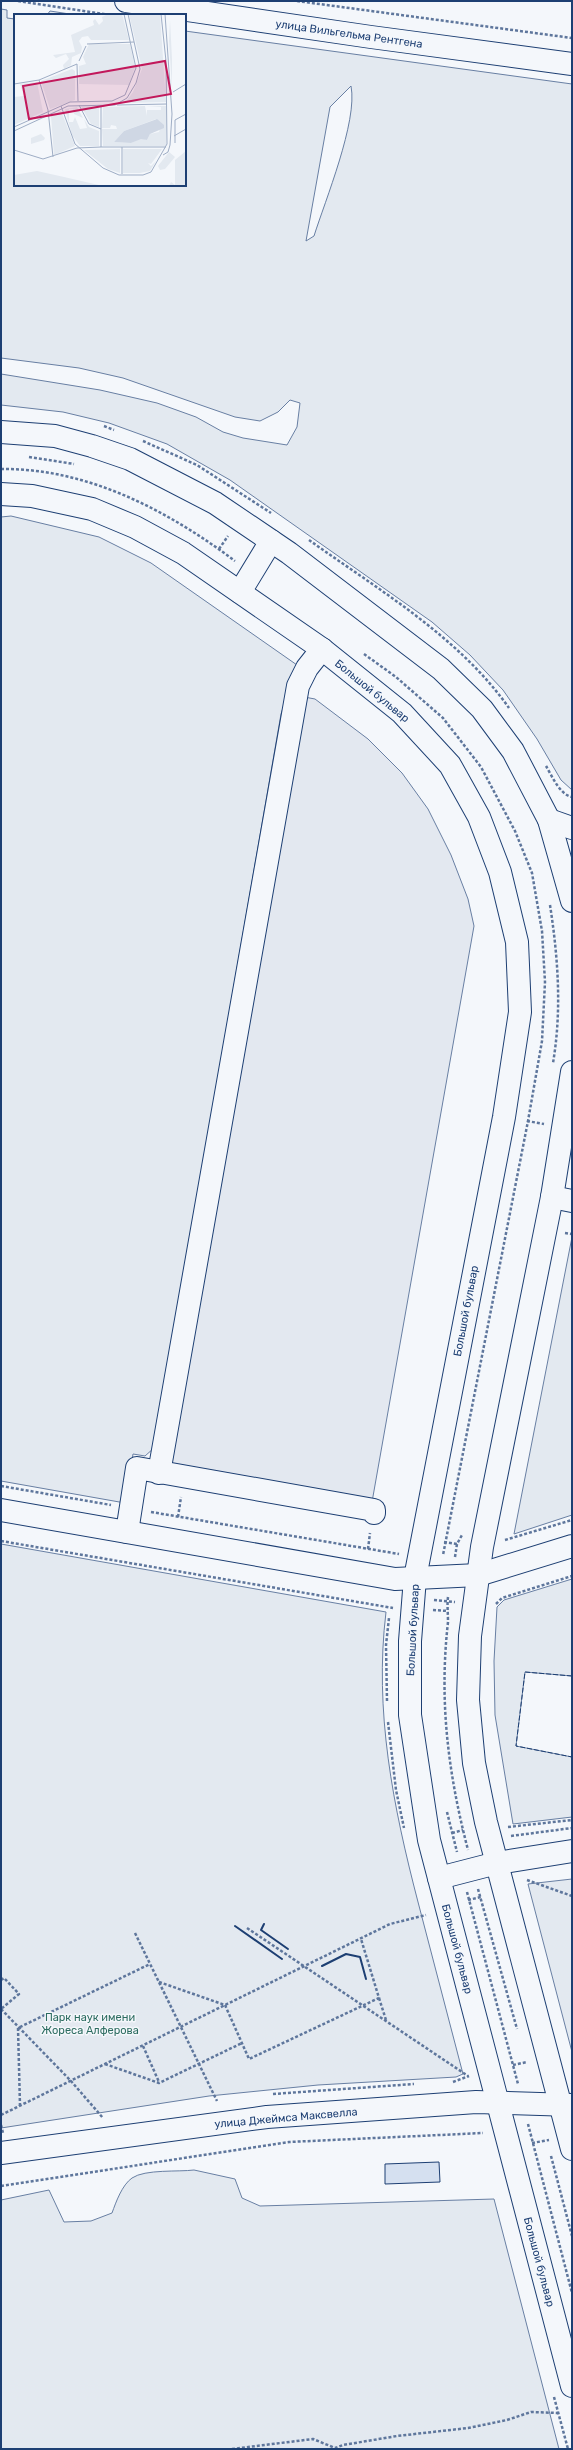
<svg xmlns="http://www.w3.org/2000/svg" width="573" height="2450" viewBox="0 0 573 2450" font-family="Rubik,sans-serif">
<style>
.green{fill:#e3e9f0;stroke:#687fa3;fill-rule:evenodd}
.parking{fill:#e3e8f0;stroke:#687fa3}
.building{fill:#d5e0f0;stroke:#1d3f73}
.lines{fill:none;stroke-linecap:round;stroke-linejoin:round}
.minor-casing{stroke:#1d3f73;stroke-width:24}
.path{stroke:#5e769c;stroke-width:2.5;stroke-dasharray:3 2;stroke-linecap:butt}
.minor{stroke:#f4f7fb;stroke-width:22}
.fence{stroke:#1d3f73;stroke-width:1;stroke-dasharray:5 2;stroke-linecap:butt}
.wall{stroke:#1d3f73;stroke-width:2}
.labels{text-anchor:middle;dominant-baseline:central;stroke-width:3;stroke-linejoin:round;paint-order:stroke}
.street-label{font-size:11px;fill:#1d3f73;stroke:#f4f7fb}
.park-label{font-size:11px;fill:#2c6c60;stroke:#f4f7fb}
.inset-road{fill:none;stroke:#9eadc5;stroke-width:1}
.view{fill:#c2185b;fill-opacity:0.15;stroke:#c2185b;stroke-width:2}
.inset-edge{fill:none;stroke:#1d3f73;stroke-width:2}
</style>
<rect width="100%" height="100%" fill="#f4f7fb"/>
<!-- green -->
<g class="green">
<path d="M1,9L7,10V18L15,19V185H185V31L572,84V790L561,780L537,739L503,690L470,655L432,622L230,480L167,444L109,423L63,412L1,405V374L100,390L157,403L196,417L223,432L243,438L287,445L297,427L300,403L290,400L278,412L260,421L235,417L123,378L79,368L1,358ZM351,86C358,121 325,201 314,236L306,241L330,107Z"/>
<polygon points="50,11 76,15 47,15"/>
<polygon points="11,516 99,537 151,563 297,665 281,714 154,1448 145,1456 133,1454 125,1503 1,1481 1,517"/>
<polygon points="572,1237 572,1515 514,1534"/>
<path d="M1,1544L386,1612C374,1711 393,1806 418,1902C433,1959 448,2017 463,2074L456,2077L318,2085L209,2096L1,2128Z"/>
<polygon points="572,1579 572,1676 525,1672 516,1746 572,1757 572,1817 513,1824 495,1715 494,1661 497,1607 504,1600"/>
<polygon points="572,1879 572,2052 528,1884"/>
<path d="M194,2170L235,2179L242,2198L260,2206L494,2199L559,2449H1V2200L49,2190L64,2222L91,2221L112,2213C116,2202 122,2185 132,2178C145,2169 179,2172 194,2170Z"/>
</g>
<!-- parking -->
<polygon class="parking" points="288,694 315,699 368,739 402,773 428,809 451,855 468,899 474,926 369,1519 150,1481"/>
<!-- building -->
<polygon class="building" points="439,2162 440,2182 385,2184 385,2164"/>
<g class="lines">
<!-- minor casing -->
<g class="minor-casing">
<g id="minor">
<polyline points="126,1 371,37 572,64"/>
<polyline points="1,432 55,436 92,446 130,459 215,503 289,553 441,669 482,709 513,751 549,820 572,901"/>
<polyline points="1,494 32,496 92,509 135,527 183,553 322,649 402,713 450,765 479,817 500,872 517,942 520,1012 504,1117 415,1578 410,1641 410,1715 429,1840 572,2386"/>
<polyline points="240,592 271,541"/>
<polyline points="549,820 572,828"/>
<polyline points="572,1072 552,1197 482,1547 470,1636 468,1700 474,1763 486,1822 572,2149"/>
<polyline points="552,1197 572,1201"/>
<polyline points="159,1473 298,686 307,668 322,649"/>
<polyline points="1,1510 395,1579 478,1575 572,1546"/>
<polyline points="127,1532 137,1468 374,1510 374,1513"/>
<polyline points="439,1878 497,1863 572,1851"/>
<polyline points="1,2153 267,2117 476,2102 572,2105"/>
</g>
</g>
<!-- path -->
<g class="path">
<polyline points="18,1 110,15"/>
<polyline points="297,1 572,38"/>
<polyline points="104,426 114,430"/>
<polyline points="143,441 197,465 271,513"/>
<polyline points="29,457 74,464"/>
<path d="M1,469C87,468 167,510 235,561"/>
<path d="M309,540C379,590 459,637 509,708"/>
<polyline points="219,549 228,536"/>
<polyline points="364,654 396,677 443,718 481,767 515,831 532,873 542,931 545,982 542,1041 528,1121 443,1555"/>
<path d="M546,766C552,776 560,795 572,797"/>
<path d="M550,905C558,957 562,1010 553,1063"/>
<polyline points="527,1121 544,1124"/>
<polyline points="565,1233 572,1234"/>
<polyline points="1,1486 111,1505"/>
<polyline points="151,1512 399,1554"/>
<polyline points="178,1517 181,1497"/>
<polyline points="505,1540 572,1520"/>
<polyline points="1,1541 393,1608"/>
<polyline points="444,1542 457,1544"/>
<polyline points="368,1549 370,1533"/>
<polyline points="455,1557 457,1544 462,1535"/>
<path d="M448,1597C447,1605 448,1613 448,1622C439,1701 448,1773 468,1850"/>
<polyline points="434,1600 455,1602"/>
<polyline points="496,1604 502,1598 572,1576"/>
<polyline points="433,1610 448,1611"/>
<polyline points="387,1701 386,1645 389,1618"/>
<polyline points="388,1722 396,1790 404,1828"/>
<polyline points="447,1812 457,1852"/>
<polyline points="508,1827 572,1820"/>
<polyline points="452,1833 463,1830"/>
<polyline points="511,1836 572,1828"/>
<polyline points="527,1880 572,1896"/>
<polyline points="478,1889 517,2029"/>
<polyline points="467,1892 518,2084"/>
<polyline points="468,1900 481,1897"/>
<polyline points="247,1928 468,2076"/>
<polyline points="135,1933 217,2101"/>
<polyline points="1,1980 4,1978 19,1994 1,2009"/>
<polyline points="159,1982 225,2005 249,2059 379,1998 361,1939"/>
<polyline points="379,1998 386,2020"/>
<polyline points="1,2009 71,2081 103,2118"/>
<polyline points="143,2046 159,2082"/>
<polyline points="105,2064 159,2083 242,2043"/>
<polyline points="513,2065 527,2062"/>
<polyline points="453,2082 469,2076"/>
<polyline points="273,2094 414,2084"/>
<polyline points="20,2106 18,2028 150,1964"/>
<polyline points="1,2115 390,1924 426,1915"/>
<polyline points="528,2124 572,2293"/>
<polyline points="1,2125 3,2133"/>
<polyline points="532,2143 549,2140"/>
<polyline points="551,2156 572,2236"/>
<polyline points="1,2186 289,2142 483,2133"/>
<polyline points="554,2397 568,2449"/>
<polyline points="232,2449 313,2439 335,2448 343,2445 397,2436 468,2428 507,2420 531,2412 558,2413"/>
</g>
<!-- minor -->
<use href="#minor" class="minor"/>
<!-- fence -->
<polyline class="fence" points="572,1676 525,1672 516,1746 572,1757"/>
<!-- wall -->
<g class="wall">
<polyline points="264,1924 261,1930 288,1949"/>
<polyline points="235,1926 282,1959"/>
<polyline points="322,1966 346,1954 360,1957 366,1979"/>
</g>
</g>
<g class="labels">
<!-- street labels -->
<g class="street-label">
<text transform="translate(349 34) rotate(8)">улица Вильгельма Рентгена</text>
<text transform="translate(372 691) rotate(39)">Большой бульвар</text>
<text transform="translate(466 1311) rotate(-79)">Большой бульвар</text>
<text transform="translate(413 1630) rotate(-87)">Большой бульвар</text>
<text transform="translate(457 1949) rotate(75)">Большой бульвар</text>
<text transform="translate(286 2118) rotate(-5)">улица Джеймса Максвелла</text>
<text transform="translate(539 2262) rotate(75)">Большой бульвар</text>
</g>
<!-- park labels -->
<g class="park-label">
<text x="90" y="2017">Парк наук имени<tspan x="90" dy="13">Жореса Алферова</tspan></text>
</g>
</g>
<!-- overview -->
<g transform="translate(14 14)">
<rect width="172" height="172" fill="#f4f7fb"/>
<path d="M94,0H108L115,26H77L74,22L68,23L65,27L68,33L67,39L58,43L57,51L50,55L49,51L55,45L52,40L42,44L39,41L61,38L57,21L80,11L79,7L81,5L85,11L89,7L88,3ZM115,0H146L152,88L111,89L119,78L128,55ZM156,6L158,45V75L155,27ZM75,30H116L121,53L115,71L65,70V52L72,50L69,43ZM58,55L61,57V86L36,95L27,67ZM23,68L29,98L0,111V83L10,82L6,70ZM67,92L85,93V113L77,110ZM131,92L133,102V96H147V93L132,92H152V132H89L88,115H103L102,112L97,111L96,114H88L89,93ZM142,105L147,111L145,118L136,120L133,126L127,124L117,129L100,128L110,117ZM63,93L69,104L60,100L59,95H55V108H59L61,103L66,115L73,114L70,105L75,113L85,117V132H66L58,121L51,95ZM47,97L61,132L40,141L37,102ZM27,120L31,124L30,126L17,130V124ZM106,135V159L94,155L70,136ZM109,135H148L137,150L134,149L137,152L142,147L136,157L126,159H109ZM172,137V172H155L157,168L161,171V146ZM155,138L161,143L151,155L146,156L144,152ZM23,157L50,163L89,172H0V161Z" fill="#e3e9f0" fill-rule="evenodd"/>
<path d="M143,105L150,111V114L136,120L133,126L127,125L117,129L100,128L110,117Z" fill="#cfd7e4"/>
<path class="inset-road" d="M73,30L120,28M65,47L72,32M63,50L64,87M25,66L34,96L39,143M0,70L25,66L63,50M159,78L172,70M65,91L75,110L87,115M103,91L153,90M47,92L61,130L89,154L105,161H129L137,158L153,130L152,47L147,0M0,113L56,88L98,87L111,81L122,54L110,0M0,117L54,92L101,91L113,84L122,69L126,55L114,0M160,122L172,115M161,129V106L172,100M87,133H152M108,133V160M0,136L29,145L63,134L87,133V91M149,141L154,138L156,131L158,100L151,0"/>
<path class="view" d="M151,47L157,80L15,105L9,72Z"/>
<rect width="172" height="172" class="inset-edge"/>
</g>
<!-- border -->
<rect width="573" height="2450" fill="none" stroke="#1d3f73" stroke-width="4"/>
</svg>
